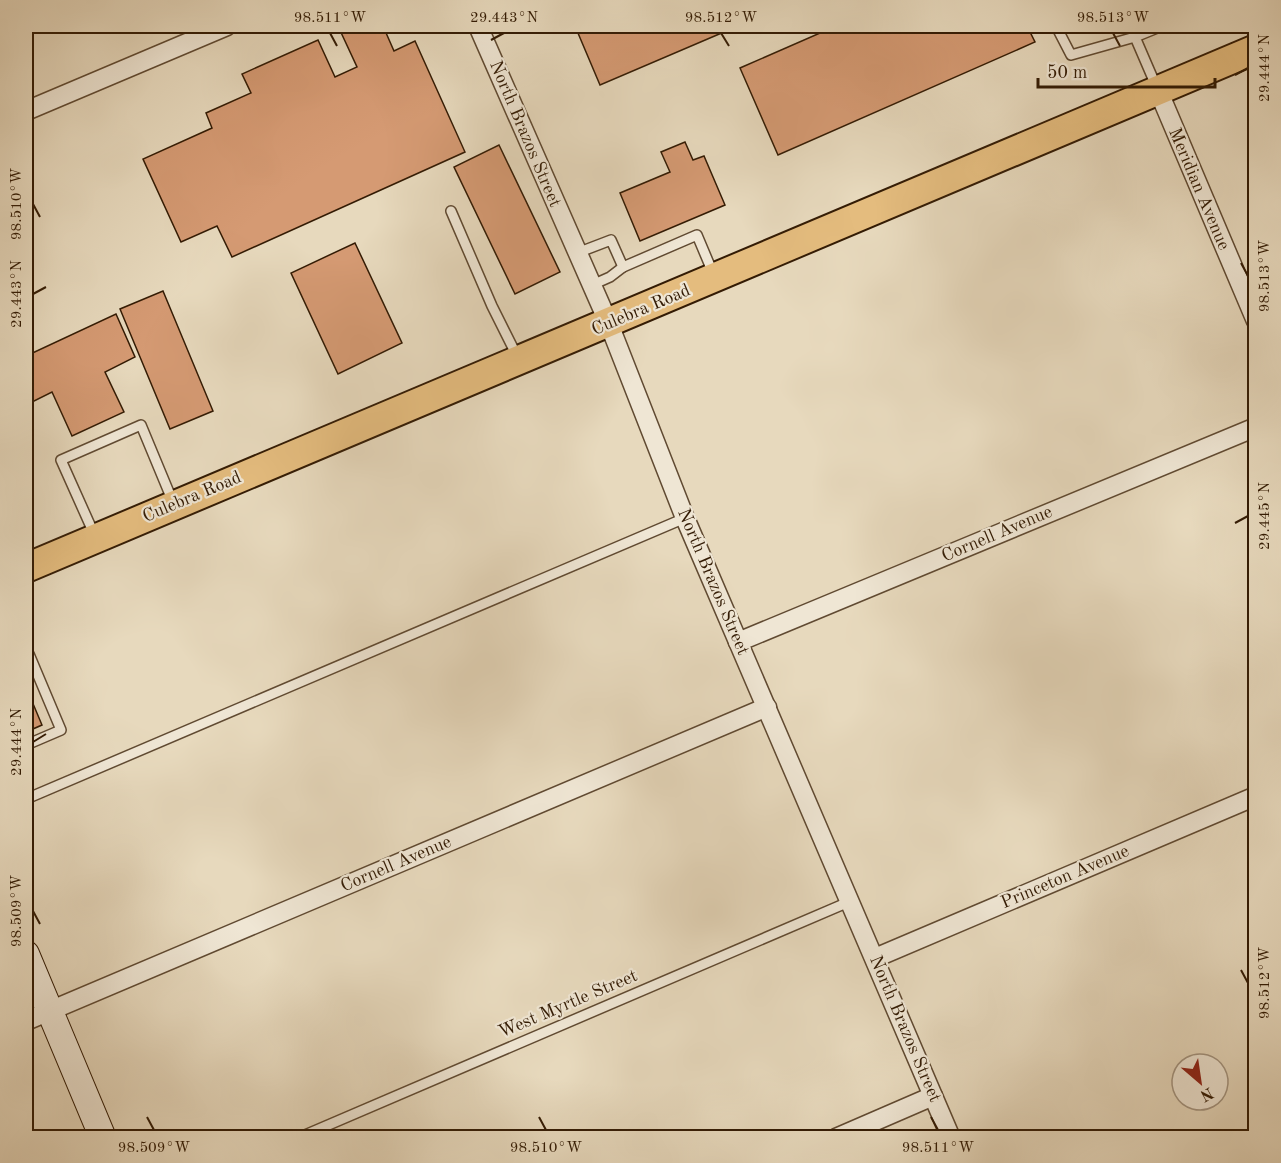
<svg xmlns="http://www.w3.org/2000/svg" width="1281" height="1163" viewBox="0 0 1281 1163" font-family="'Old Standard TT',serif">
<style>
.building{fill:#d59a73;stroke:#331b04;stroke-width:1.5}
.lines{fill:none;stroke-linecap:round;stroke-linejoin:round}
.service-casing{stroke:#604a32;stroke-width:12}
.minor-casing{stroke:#604a32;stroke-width:21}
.secondary-casing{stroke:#331b04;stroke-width:28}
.primary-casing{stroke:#331b04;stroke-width:32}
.service{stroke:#efe6d4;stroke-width:9}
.minor{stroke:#efe6d4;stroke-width:18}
.secondary{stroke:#efe6d4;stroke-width:26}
.primary{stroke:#e4bc7e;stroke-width:28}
.ticks{fill:none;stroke:#331b04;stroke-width:2}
.labels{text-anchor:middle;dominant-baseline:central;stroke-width:4.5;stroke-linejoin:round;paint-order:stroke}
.street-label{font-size:18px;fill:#331b04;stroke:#efe6d4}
.neatline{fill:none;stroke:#331b04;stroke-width:2}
.ticks-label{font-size:15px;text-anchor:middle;fill:#331b04}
</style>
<rect width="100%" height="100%" fill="#e7d9bd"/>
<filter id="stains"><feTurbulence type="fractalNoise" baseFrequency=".00333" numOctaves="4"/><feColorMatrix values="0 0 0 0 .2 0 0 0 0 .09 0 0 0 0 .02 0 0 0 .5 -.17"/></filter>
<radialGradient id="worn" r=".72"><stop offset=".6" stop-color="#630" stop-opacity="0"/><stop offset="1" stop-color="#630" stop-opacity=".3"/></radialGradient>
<!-- building -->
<g class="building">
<polygon points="338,26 383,26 394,51 415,41 465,152 232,257 217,226 181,242 143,159 212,128 206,113 251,93 242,74 318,40 335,77 357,67"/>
<polygon points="575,26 738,26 600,85"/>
<polygon points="836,26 1027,26 1035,42 778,155 740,68"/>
<polygon points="685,142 693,160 704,156 725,205 640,241 620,193 670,172 661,152"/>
<polygon points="499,145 560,272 515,294 454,167"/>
<polygon points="355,243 402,343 338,374 291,273"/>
<polygon points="163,291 213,411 170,429 120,309"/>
<polygon points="116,314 135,357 105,372 124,412 72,436 52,392 26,405 26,356"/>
<polygon points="26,687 42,725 26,732"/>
</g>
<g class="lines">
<!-- service casing -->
<g class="service-casing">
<g id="service">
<polyline points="1056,26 1071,55 1135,37"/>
<polyline points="1157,88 1135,37 1162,26"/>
<polyline points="451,211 492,306 517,356"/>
<polyline points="577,253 611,240 623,267 697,235 713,273"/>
<polyline points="592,285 610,277 623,267"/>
<polyline points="95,536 61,460 141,425 173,502"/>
<polyline points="26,745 61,730 29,654"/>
<polyline points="26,799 685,518"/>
<polyline points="298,1138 851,901"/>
</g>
</g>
<!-- minor casing -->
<g class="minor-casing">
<g id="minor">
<polyline points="478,26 609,324 685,518 951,1138"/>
<polyline points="1158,90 1256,321"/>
<polyline points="26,111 227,26"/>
<polyline points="738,642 1256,427"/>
<polyline points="875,958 1256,796"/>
<polyline points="26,1021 767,707"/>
<polyline points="836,1138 933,1096"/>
</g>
</g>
<!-- secondary casing -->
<g class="secondary-casing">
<polyline id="secondary" points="26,954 103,1138"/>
</g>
<!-- primary casing -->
<g class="primary-casing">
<polyline id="primary" points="26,568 1256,49"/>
</g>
<!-- service -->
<use href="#service" class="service"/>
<!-- minor -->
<use href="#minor" class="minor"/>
<!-- secondary -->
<use href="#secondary" class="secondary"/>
<!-- primary -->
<use href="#primary" class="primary"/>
</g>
<!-- ticks -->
<path class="ticks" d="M330,33L337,46M721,33L729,46M1113,33L1120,46M491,40L504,33M1235,75L1248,68M33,204L40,217M1241,263L1248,276M33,294L46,287M1235,523L1248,516M33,742L46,734M33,911L40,924M1241,970L1248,983M147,1117L154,1130M539,1117L546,1130M931,1117L938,1130"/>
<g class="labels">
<!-- street labels -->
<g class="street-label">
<text transform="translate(525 134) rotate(67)">North Brazos Street</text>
<text transform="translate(1199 189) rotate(67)">Meridian Avenue</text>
<text transform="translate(641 310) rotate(-23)">Culebra Road</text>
<text transform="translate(192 497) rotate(-23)">Culebra Road</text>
<text transform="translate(997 534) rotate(-23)">Cornell Avenue</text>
<text transform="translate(713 582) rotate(67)">North Brazos Street</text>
<text transform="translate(396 864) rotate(-23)">Cornell Avenue</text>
<text transform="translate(1065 877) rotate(-23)">Princeton Avenue</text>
<text transform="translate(568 1004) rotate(-23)">West Myrtle Street</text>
<text transform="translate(905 1029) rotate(67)">North Brazos Street</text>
</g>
</g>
<!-- margin -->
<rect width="1281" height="1163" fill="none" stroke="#e7d9bd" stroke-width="66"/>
<!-- north arrow -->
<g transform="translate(1200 1082) rotate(151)"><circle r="28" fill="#efe6d4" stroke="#a49581" stroke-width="1.5"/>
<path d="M0-4.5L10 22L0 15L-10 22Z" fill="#8f2418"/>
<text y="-9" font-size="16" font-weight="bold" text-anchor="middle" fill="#331b04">N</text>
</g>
<!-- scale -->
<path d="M1038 78v9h177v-9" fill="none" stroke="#331b04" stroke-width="3"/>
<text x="1047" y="78" font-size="18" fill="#331b04" stroke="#efe6d4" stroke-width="4.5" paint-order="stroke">50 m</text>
<rect x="33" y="33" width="1215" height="1097" class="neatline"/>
<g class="ticks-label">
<text x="330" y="22">98.511°W</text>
<text x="504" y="22">29.443°N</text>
<text x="721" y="22">98.512°W</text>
<text x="1113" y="22">98.513°W</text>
<text transform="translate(1264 68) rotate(-90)" y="5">29.444°N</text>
<text transform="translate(16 204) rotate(-90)" y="5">98.510°W</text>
<text transform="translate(1264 276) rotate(-90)" y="5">98.513°W</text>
<text transform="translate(16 294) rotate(-90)" y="5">29.443°N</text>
<text transform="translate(1264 516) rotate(-90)" y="5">29.445°N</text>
<text transform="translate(16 742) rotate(-90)" y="5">29.444°N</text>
<text transform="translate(16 911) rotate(-90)" y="5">98.509°W</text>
<text transform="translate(1264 983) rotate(-90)" y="5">98.512°W</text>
<text x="154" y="1152">98.509°W</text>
<text x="546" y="1152">98.510°W</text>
<text x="938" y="1152">98.511°W</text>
</g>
<rect width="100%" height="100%" filter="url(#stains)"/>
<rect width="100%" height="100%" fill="url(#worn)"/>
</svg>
